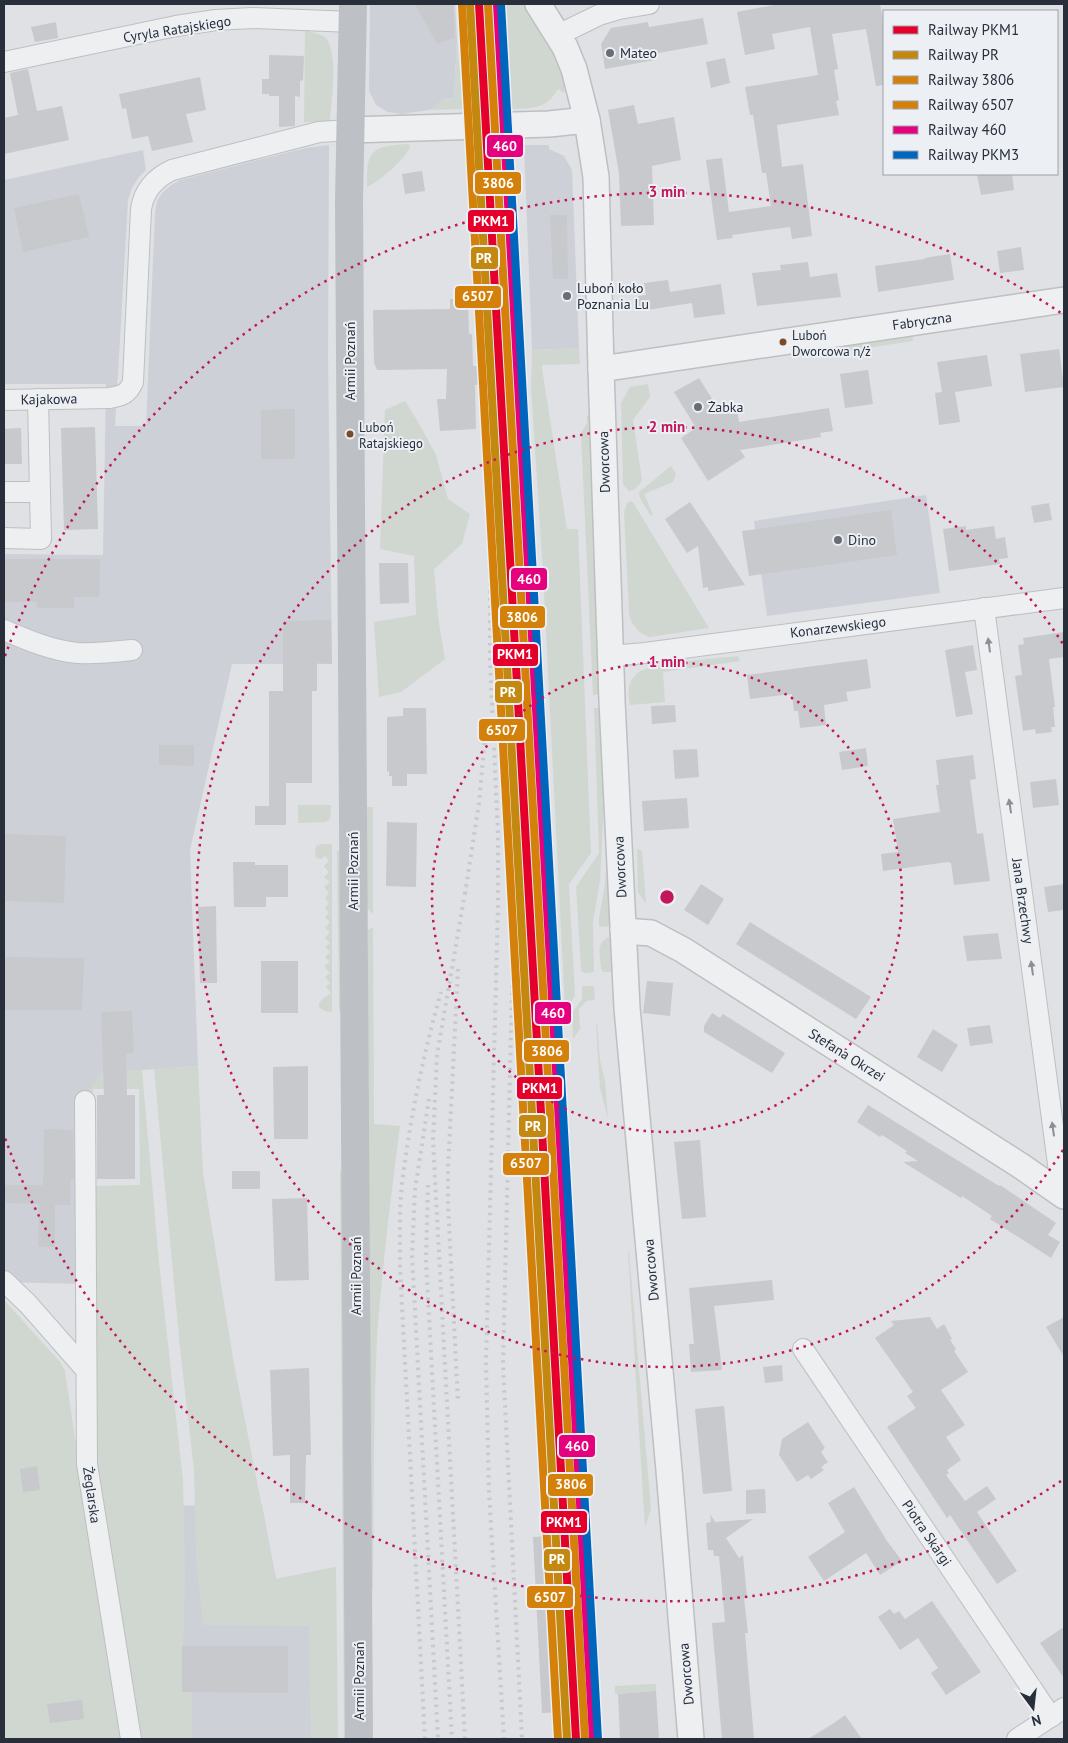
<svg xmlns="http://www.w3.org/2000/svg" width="1068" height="1743" viewBox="0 0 1068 1743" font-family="'PT Sans',sans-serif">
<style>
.built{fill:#cdd1d7}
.green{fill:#d0d7d0}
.building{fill:#c7c9cc}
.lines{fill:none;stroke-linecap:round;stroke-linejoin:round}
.minor-casing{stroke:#bdbfc2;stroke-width:22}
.tertiary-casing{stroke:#bdbfc2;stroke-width:28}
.minor{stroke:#eeeff1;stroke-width:20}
.tertiary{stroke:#eeeff1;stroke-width:25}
.secondary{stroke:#bdc0c4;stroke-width:28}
.rail{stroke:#c7c9cc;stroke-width:4;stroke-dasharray:2.5 5;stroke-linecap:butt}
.rail-1-casing{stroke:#eceff4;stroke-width:11}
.rail-2-casing{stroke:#eceff4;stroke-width:11}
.rail-3-casing{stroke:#eceff4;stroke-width:11}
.rail-4-casing{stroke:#eceff4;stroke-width:11}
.rail-5-casing{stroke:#eceff4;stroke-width:11}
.rail-6-casing{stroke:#eceff4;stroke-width:11}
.rail-1{stroke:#e4002b;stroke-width:8}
.rail-2{stroke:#c3880f;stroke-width:8}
.rail-3{stroke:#d4810c;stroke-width:8}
.rail-4{stroke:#d4810c;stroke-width:8}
.rail-5{stroke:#e5007d;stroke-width:8}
.rail-6{stroke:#0065bd;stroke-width:8}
.oneway{fill:#8b8f96}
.ring{fill:none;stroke:#c2185b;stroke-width:2.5;stroke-dasharray:2.5 5}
.poi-dot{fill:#686d76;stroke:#eceff4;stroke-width:2}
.bus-dot{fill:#7a4b2a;stroke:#eceff4;stroke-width:2}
.labels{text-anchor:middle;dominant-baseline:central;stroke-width:4;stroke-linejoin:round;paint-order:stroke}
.bus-label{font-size:13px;fill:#282f3b;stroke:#eceff4;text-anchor:start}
.street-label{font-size:14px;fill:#282f3b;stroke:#eceff4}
.poi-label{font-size:14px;fill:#282f3b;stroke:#eceff4;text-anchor:start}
.centre{fill:#c2185b;stroke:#eceff4;stroke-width:2.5}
.ring-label{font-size:15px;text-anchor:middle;font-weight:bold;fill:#c2185b;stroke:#eceff4;stroke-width:4;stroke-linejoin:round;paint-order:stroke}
.line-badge{stroke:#eceff4;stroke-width:2}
.badge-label{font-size:14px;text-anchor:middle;font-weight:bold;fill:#fff}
</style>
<rect width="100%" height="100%" fill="#dfe1e4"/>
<!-- built -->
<g class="built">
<polygon points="370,4 455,4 457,39 454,98 443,99 434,108 429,110 402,114 388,112 376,105 369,91 369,86"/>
<polygon points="329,145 328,355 332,664 232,664 190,850 198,1066 102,1073 78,1105 80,1284 4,1282 4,554 103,555 106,384 4,384 4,180 143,150 146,170 139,177 132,188 128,200 115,426 146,426 155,213 157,201 162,193 171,185 180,180 305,148"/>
<polygon points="524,145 549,145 549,149 564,156 572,170 579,348 532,350"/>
<polygon points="926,495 940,593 767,616 754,521"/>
<polygon points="262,1505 276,1579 336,1567 335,1739 161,1739 127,1506"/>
</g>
<!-- green -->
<g class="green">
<path d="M500,4H529C532,14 536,23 541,33C552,53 568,68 564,93L558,89C545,112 527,108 505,109Z"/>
<path d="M305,30L324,36C340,52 331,101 330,122H304Z"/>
<polygon points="457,39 463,109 429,110 434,108 443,99 454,98"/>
<path d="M407,144L410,145C410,156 377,183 367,187C366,151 371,146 407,144Z"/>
<polygon points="912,334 913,341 820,355 815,353 838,344"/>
<polygon points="579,348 580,364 542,365 542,368 567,529 578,529 591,853 569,884 575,996 565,1010 543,572 531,388 532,350"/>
<path d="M648,384L650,397L633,420L642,480C640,485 635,490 629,491L623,484L621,403L630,387Z"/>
<polygon points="405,401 418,422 436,455 448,499 470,514 462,544 434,569 438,617 445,659 401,692 379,697 374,622 416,615 414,556 380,549 385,410"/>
<polygon points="589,415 601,694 593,695 581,434 587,423 587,416"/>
<polygon points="671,466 676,474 673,482 644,494 653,515 651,516 640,498 639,492"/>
<path d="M631,501L634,504L709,628L650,637C639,635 630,623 629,612L624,513L627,503Z"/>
<path d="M738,656L740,661L663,672L665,702L630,705C628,693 627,681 638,673C648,663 720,658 738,656Z"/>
<polygon points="594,708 602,708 605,781 600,881 593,922 594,972 585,973 581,971 581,968 576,887 599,853"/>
<polygon points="298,805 331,805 330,819 326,822 298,823"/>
<polygon points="365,807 373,807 373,914 367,908"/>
<polygon points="609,823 612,926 601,927 599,926 599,918 605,885"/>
<path d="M321,844H332V1012C327,1012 314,1009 321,1001C323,998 328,995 331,993L326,987L330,983L325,977L330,973L324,966L330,962L325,957L330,952L325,947L330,943L325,938L330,932L325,928L330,922L325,917L329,913L325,908L329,903L325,898L329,893L324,887L330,882L324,877L329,872L324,866L329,861L325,856L321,859L316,858L315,855L316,846Z"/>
<polygon points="637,849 642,851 646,904 638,892"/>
<polygon points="337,851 341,851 343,1011 339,1011"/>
<path d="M373,927L374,1124L400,1126C391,1197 382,1267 377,1338C373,1421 374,1505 373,1589H371L367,1249L368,930Z"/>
<path d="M613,936L615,972H603L601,969C600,953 595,940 613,936Z"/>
<polygon points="582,986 594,986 595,1000 586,1001 579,1009 580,1029 573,1039 572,1013 582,999"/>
<polygon points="597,1023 600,1060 605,1082 608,1118 600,1088 596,1026"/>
<polygon points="198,1066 203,1173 234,1364 276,1579 336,1567 338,1739 311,1739 309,1626 203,1625 196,1557 194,1470 180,1348 154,1069"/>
<polygon points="142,1070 159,1262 183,1481 185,1574 182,1692 192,1692 192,1739 142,1739 94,1478 95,1186 140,1185 139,1089 93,1089 92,1099 83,1098 102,1072"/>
<polygon points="340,1171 343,1171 347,1739 344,1739"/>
<polygon points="628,1252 629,1252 651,1509 645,1528"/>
<polygon points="4,1300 60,1362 65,1371 120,1739 4,1739"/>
<polygon points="656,1684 656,1691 615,1694 615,1686"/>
</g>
<!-- building -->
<g class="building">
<polygon points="415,4 453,4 455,38 437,44"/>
<polygon points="779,4 880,4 884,25 884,85 876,86 866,29 832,34 838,69 834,70 839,100 836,101 839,115 777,125 782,167 803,164 812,236 792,239 790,227 732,235 733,238 717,240 706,160 722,158 729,212 771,206 766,173 762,173 753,115 750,115 745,87 818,75 810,27 772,34 775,49 745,55 737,12"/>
<polygon points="703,18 708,44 653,54 655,60 605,69 601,44 611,28 648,22 649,27"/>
<polygon points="56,22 58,38 35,42 31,27"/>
<polygon points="269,55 304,56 303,80 300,81 300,97 295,96 295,126 279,127 279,96 269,96 269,94 262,94 262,79 269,79"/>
<polygon points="725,58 730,83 711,88 706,62"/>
<polygon points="28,69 37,111 62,106 69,140 4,154 4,118 18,115 10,73"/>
<polygon points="200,77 206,110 186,114 193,142 152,151 148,136 132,139 126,108 122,109 119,94"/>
<polygon points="634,105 638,124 674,117 681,160 652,166 654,225 621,226 619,173 608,110"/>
<polygon points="422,171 425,191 405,194 402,174"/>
<polygon points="977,174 1012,174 1014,190 981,195"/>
<polygon points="79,194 89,237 23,252 14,208"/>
<polygon points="550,215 567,215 568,279 553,279"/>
<polygon points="1021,247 1024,270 1000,273 997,251"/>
<polygon points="950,254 954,280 878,292 875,266 925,259 924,258"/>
<polygon points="808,262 810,277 837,273 841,297 757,306 752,273 781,270 780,265"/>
<polygon points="668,280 670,292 721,284 725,314 694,318 692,303 640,311 638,296 646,295 644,283"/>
<polygon points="450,299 468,299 469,334 472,334 473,366 479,366 479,385 475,385 476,429 440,431 437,399 446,399 447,369 377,370 374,363 373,310 450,309"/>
<polygon points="1059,349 1064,387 1025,392 1020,354"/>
<polygon points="987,355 992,386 955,392 960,422 939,425 935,393 942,392 937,362"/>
<polygon points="868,370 873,404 845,408 840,374"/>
<polygon points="699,378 721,413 737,409 739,422 829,408 833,431 820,433 821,437 740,450 745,457 708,481 681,438 696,428 674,392"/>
<polygon points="295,409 295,459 261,459 261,410"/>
<polygon points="95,427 98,529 64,530 61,428"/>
<polygon points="21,428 22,464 4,464 4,429"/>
<polygon points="690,502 704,523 745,585 708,591 708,587 703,588 698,546 687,553 665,519"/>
<polygon points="1049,503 1052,520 1034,523 1031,506"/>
<polygon points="891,510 897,555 749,576 742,531"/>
<polygon points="966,526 966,530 994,526 996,539 1005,537 1008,558 999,559 1000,564 949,571 943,529"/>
<polygon points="4,559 100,559 99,597 74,597 74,608 37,608 37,602 4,602"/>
<polygon points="379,563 408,563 409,603 380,604"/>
<polygon points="331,620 332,664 317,663 317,691 312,691 312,783 286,783 286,825 255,825 255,806 269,806 269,691 283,691 283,621"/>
<polygon points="1064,632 1064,657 1049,659 1055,707 1053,707 1055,727 1051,727 1052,732 1036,734 1035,729 1023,731 1015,676 1022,675 1018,645 1024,644 1023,638"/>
<polygon points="973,645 977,670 965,672 973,714 956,717 945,650"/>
<polygon points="867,659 871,688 846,692 848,701 824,705 826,725 800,728 798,711 794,711 792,694 750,699 747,675"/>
<polygon points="675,705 676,722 652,724 651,706"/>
<polygon points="403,708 426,708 427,774 407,774 407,786 392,786 392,776 389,776 389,771 387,772 387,717 403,716"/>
<polygon points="159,745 194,745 194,766 159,765"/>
<polygon points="866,748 868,766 842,770 839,752"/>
<polygon points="697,749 699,777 675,779 673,750"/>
<polygon points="973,755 976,779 970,780 977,834 983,833 990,881 954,885 951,863 948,862 883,871 881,854 898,852 893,819 940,812 936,785 939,785 936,760"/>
<polygon points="1056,779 1059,805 1033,808 1030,782"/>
<polygon points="687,798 689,828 644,831 642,801"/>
<polygon points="387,822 417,823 416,887 386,886"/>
<polygon points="4,834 66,836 64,903 4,901"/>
<polygon points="233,862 255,862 255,865 288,865 288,897 266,897 266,907 234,907"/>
<polygon points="701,884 724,899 708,925 684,910"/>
<polygon points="1064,884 1064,910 1048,912 1044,887"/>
<polygon points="216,906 217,983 200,983 198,907"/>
<polygon points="750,922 871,997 856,1019 736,944"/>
<polygon points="998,933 1002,959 967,961 963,936"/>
<polygon points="4,957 84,958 82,1010 4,1010"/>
<rect x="261" y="961" width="37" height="52"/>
<polygon points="647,981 673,983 670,1016 643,1013"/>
<polygon points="132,1011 134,1053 126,1054 127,1095 135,1095 135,1179 97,1179 97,1095 104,1095 101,1012"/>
<polygon points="712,1013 720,1018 723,1014 785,1053 772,1073 704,1032 704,1026"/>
<polygon points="990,1025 993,1043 970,1046 967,1028"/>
<polygon points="933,1029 958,1045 942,1072 917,1057"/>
<polygon points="308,1066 308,1139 274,1139 273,1067"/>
<polygon points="868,1105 999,1186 1000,1185 1056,1223 1048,1235 1060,1242 1051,1258 990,1219 992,1216 962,1196 961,1198 903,1162 918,1161 905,1153 907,1151 882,1135 880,1137 857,1122"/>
<polygon points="44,1129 73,1130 74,1179 71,1179 70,1205 55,1205 55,1247 38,1247 39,1204 4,1203 4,1185 43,1185"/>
<polygon points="700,1140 706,1217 682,1219 674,1142"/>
<rect x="232" y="1171" width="28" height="18"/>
<polygon points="307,1198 309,1280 275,1281 272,1199"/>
<polygon points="772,1280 774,1300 714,1306 722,1370 691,1372 689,1344 694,1344 689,1288"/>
<polygon points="930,1317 937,1329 944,1324 952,1339 950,1340 956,1349 954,1351 968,1372 941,1390 965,1425 946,1437 961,1460 947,1470 949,1473 946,1475 965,1501 987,1486 996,1499 977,1512 1017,1571 997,1584 950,1515 947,1518 887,1427 916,1408 907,1396 913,1392 875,1338 894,1325 891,1321"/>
<polygon points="1064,1317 1064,1357 1046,1327"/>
<polygon points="782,1365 783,1381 765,1383 763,1367"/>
<polygon points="309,1368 311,1455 306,1455 305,1503 290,1503 290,1455 273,1456 270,1370"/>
<polygon points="724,1406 732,1491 703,1494 695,1409"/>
<polygon points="808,1422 825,1448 821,1452 828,1462 821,1467 824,1470 811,1479 808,1475 797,1482 779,1455 782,1439"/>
<polygon points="37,1466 40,1490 23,1492 20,1469"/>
<polygon points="854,1487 887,1541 902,1561 880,1575 866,1553 824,1581 808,1557 845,1532 828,1503"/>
<polygon points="765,1489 766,1513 746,1514 746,1490"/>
<polygon points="710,1514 715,1522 753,1519 726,1538 739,1558 743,1555 747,1597 744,1598 748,1633 745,1633 754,1739 722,1739 712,1623 725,1622 719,1556 714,1556 713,1550 708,1550 706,1523 711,1522"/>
<polygon points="555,1536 564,1712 542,1713 533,1537"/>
<polygon points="932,1601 981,1672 946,1695 931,1673 938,1668 918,1638 900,1650 878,1617 890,1609 894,1614 899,1611 905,1619"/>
<polygon points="1064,1627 1064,1678 1040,1643"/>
<polygon points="182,1646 288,1646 288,1693 182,1692"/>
<polygon points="656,1691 659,1739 620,1739 618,1694"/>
<polygon points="82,1700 84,1719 50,1723 47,1704"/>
<polygon points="845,1715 862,1739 808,1739 834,1723"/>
</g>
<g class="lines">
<!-- minor casing -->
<g class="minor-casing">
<g id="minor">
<polyline points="558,35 599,15 619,9 649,4"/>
<polyline points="4,62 176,26 216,20 252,18 352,22"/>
<path d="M4,400L109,398C122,396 128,394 133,382L141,209C144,190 155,178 172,170L319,132L349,130"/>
<polyline points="4,492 40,492"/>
<polyline points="4,538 41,539 38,399"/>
<polyline points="984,608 1062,1194"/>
<path d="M4,630C27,640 53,651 78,653C96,654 114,652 132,650"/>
<polyline points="611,656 645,653 1064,598"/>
<polyline points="85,1101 87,1464 131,1739"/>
<polyline points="4,1281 28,1304 86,1370"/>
<polyline points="803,1349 1051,1717"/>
<polyline points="1017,1739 1064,1708"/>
</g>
</g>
<!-- tertiary casing -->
<g class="tertiary-casing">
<g id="tertiary">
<polyline points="538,4 565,47 574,69 587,120 596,177 601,369 612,701 627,1008 669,1470 691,1739"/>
<polyline points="349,130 549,124 587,120"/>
<polyline points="601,369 1064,300"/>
<polyline points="623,931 651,933 683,950 1021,1166 1064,1196"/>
</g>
</g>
<!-- minor -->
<use href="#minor" class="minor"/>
<!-- tertiary -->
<use href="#tertiary" class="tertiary"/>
<!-- secondary -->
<polyline class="secondary" points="353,4 349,201 359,1739"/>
<!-- rail -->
<g class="rail">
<polyline points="468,4 471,113 513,836 514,905 503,1365 522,1739"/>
<polyline points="490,553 490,661 498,833 498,905 486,1361 489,1493 504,1739"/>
<polyline points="465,894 479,803 485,736"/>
<polyline points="458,969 448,1169 448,1204 458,1402"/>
<polyline points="429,1099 415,1190 412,1255 438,1739"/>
<polyline points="428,1185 426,1261 452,1739"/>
<path d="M425,1739L400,1268C400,1240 399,1212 402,1184C410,1119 423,1055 441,992"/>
<polyline points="465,1739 433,1141 437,1055 466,887"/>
</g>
<!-- rail-1 casing -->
<g class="rail-1-casing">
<polyline id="rail-1" points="479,4 576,1739"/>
</g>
<!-- rail-2 casing -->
<g class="rail-2-casing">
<polyline id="rail-2" points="470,4 567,1739"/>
</g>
<!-- rail-3 casing -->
<g class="rail-3-casing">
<polyline id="rail-3" points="488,4 585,1739"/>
</g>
<!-- rail-4 casing -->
<g class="rail-4-casing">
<polyline id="rail-4" points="462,5 558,1739"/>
</g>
<!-- rail-5 casing -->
<g class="rail-5-casing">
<polyline id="rail-5" points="497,4 593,1738"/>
</g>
<!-- rail-6 casing -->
<g class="rail-6-casing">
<polyline id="rail-6" points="501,4 598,1739"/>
</g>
<!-- rail-1 -->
<use href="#rail-1" class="rail-1"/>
<!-- rail-2 -->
<use href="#rail-2" class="rail-2"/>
<!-- rail-3 -->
<use href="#rail-3" class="rail-3"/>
<!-- rail-4 -->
<use href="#rail-4" class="rail-4"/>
<!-- rail-5 -->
<use href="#rail-5" class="rail-5"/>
<!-- rail-6 -->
<use href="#rail-6" class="rail-6"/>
</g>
<!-- one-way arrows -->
<defs><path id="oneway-solid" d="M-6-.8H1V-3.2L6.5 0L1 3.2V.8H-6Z" transform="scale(1.25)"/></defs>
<g class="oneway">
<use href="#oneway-solid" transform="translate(989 645) rotate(-98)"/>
<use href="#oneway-solid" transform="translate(1010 806) rotate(-98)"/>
<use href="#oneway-solid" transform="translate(1032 968) rotate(-98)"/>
<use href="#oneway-solid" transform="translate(1053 1129) rotate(-98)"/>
</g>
<!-- distance rings -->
<g class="ring">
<circle cx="667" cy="897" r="235"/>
<path d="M1063 1150A470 470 0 1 1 1063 644"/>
<path d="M1061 1481A705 705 0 0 1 5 1138M5 656A705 705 0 0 1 1061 313"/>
</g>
<!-- markers -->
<g class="poi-dot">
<circle cx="610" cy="53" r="5"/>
<circle cx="567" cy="296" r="5"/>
<circle cx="698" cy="407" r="5"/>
<circle cx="838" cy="540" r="5"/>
</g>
<g class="bus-dot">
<circle cx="783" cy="342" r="4.5"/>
<circle cx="350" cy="434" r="4.5"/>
</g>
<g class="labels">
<!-- bus labels -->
<g class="bus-label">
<text x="792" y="335">Luboń<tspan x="792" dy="16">Dworcowa n/ż</tspan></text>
<text x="359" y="427">Luboń<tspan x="359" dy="16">Ratajskiego</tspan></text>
</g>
<!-- street labels -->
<g class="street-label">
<text transform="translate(177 29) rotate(-9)">Cyryla Ratajskiego</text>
<text transform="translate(922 321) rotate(-8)">Fabryczna</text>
<text transform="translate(350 361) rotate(-90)">Armii Poznań</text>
<text transform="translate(49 399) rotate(-1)">Kajakowa</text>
<text transform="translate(604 462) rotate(-92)">Dworcowa</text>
<text transform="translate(838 627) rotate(-7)">Konarzewskiego</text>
<text transform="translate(620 867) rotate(-93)">Dworcowa</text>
<text transform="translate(353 871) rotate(-90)">Armii Poznań</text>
<text transform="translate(1023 901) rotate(82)">Jana Brzechwy</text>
<text transform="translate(847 1055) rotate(32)">Stefana Okrzei</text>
<text transform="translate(651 1270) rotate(-95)">Dworcowa</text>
<text transform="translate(356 1276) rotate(-90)">Armii Poznań</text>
<text transform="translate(92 1495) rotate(82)">Żeglarska</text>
<text transform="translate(927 1533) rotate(56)">Piotra Skargi</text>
<text transform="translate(686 1674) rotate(-95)">Dworcowa</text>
<text transform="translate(359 1681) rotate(-90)">Armii Poznań</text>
</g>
<!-- poi labels -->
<g class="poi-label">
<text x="620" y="53">Mateo</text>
<text x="577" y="288">Luboń koło<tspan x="577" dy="16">Poznania Lu</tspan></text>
<text x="708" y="407">Żabka</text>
<text x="848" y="540">Dino</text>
</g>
</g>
<circle cx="667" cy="897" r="8" class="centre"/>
<g class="ring-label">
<text x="667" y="197">3 min</text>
<text x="667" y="432">2 min</text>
<text x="667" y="667">1 min</text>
</g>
<g class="line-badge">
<rect x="486" y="134" width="38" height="24" rx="5" fill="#e5007d"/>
<rect x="474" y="171" width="48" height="24" rx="5" fill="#d4810c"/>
<rect x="467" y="209" width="48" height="24" rx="5" fill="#e4002b"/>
<rect x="470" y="246" width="29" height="24" rx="5" fill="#c3880f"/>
<rect x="454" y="285" width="48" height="24" rx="5" fill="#d4810c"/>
<rect x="510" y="567" width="38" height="24" rx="5" fill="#e5007d"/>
<rect x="499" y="605" width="47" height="24" rx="5" fill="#d4810c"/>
<rect x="492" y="643" width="47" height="24" rx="5" fill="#e4002b"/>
<rect x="494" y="680" width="29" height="24" rx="5" fill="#c3880f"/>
<rect x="478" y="718" width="48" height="24" rx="5" fill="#d4810c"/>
<rect x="534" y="1001" width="38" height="24" rx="5" fill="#e5007d"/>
<rect x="523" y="1039" width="47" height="24" rx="5" fill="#d4810c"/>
<rect x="516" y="1076" width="47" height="24" rx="5" fill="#e4002b"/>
<rect x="518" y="1114" width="29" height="24" rx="5" fill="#c3880f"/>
<rect x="502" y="1152" width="48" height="24" rx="5" fill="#d4810c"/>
<rect x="558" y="1434" width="38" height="24" rx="5" fill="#e5007d"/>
<rect x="547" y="1473" width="47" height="24" rx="5" fill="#d4810c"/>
<rect x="540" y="1510" width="48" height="24" rx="5" fill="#e4002b"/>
<rect x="543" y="1548" width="28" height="24" rx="5" fill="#c3880f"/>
<rect x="526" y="1585" width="48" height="24" rx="5" fill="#d4810c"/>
</g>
<g class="badge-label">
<text x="505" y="151">460</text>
<text x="498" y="188">3806</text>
<text x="491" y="226">PKM1</text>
<text x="484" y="263">PR</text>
<text x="478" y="301">6507</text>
<text x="529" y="584">460</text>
<text x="522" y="622">3806</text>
<text x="515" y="659">PKM1</text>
<text x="508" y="697">PR</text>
<text x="502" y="735">6507</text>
<text x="553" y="1018">460</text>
<text x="547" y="1056">3806</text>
<text x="540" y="1093">PKM1</text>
<text x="533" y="1131">PR</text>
<text x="526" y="1168">6507</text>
<text x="577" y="1451">460</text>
<text x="571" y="1489">3806</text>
<text x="564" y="1527">PKM1</text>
<text x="557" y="1564">PR</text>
<text x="550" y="1602">6507</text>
</g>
<!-- border -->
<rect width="1068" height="1743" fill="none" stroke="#282f3b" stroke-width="10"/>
<!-- legend -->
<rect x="883" y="10" width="175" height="165" fill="#eceff4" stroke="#9ea2aa"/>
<rect x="893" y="26" width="25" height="8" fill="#e4002b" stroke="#9ea2aa"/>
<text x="928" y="35" font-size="15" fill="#282f3b">Railway PKM1</text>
<rect x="893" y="51" width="25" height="8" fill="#c3880f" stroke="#9ea2aa"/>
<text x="928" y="60" font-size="15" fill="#282f3b">Railway PR</text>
<rect x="893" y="76" width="25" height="8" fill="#d4810c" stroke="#9ea2aa"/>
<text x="928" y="85" font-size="15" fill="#282f3b">Railway 3806</text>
<rect x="893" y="101" width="25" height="8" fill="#d4810c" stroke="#9ea2aa"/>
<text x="928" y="110" font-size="15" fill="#282f3b">Railway 6507</text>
<rect x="893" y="126" width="25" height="8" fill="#e5007d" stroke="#9ea2aa"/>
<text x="928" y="135" font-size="15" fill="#282f3b">Railway 460</text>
<rect x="893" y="151" width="25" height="8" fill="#0065bd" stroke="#9ea2aa"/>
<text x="928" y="160" font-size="15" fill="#282f3b">Railway PKM3</text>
<!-- north arrow -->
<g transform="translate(1033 1708) rotate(165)" stroke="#eceff4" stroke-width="4" paint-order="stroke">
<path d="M0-4L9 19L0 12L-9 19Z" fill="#282f3b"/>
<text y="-8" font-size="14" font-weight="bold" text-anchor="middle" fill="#282f3b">N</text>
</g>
</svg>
